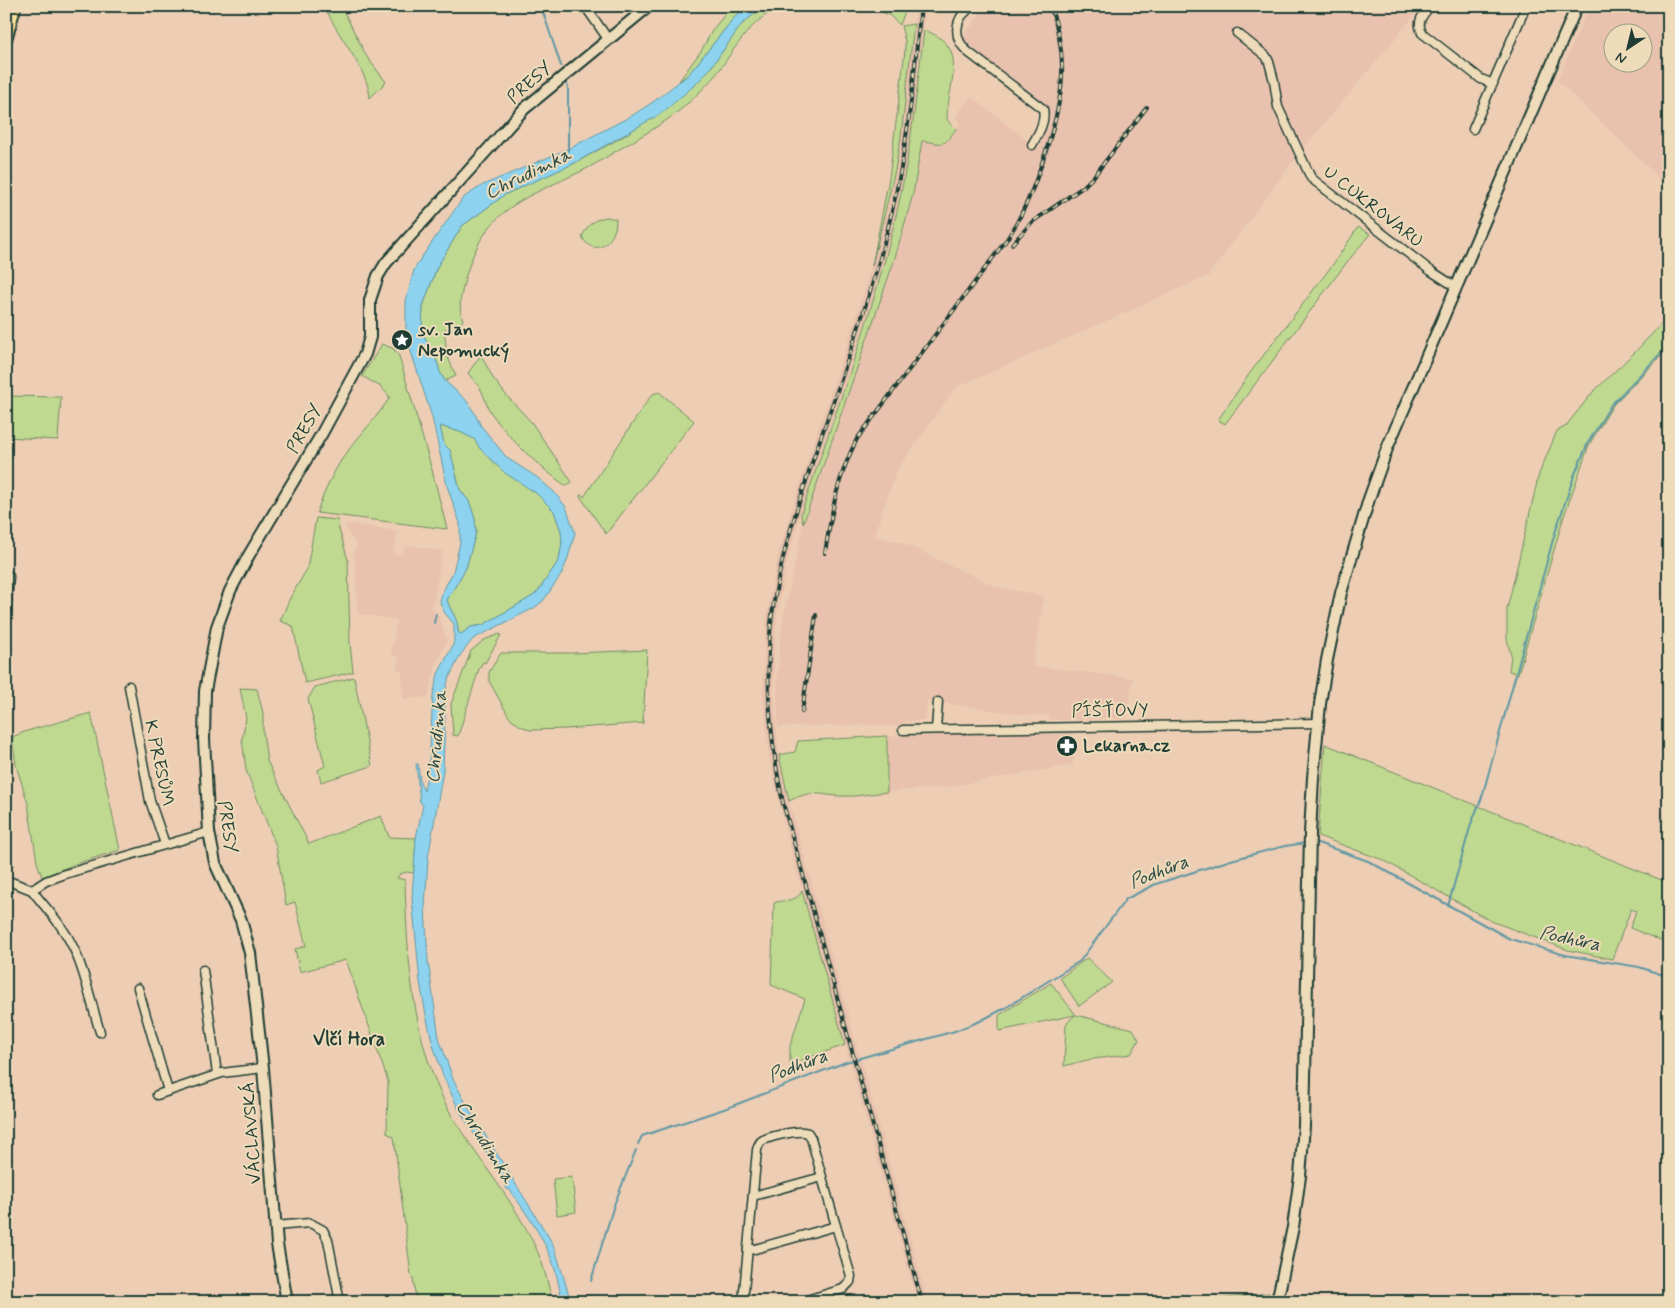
<svg xmlns="http://www.w3.org/2000/svg" width="1675" height="1308" viewBox="0 0 1675 1308" font-family="Mynerve,sans-serif">
<style>
.built{fill:#e8c2ae;fill-rule:evenodd}
.green{fill:#c0d990;stroke:#708b62}
.water{fill:#8dd3ef;stroke:#6197a4;fill-rule:evenodd}
.lines{fill:none;stroke-linecap:round;stroke-linejoin:round}
.stream{stroke:#6197a4;stroke-width:2}
.street-casing{stroke:#1f3d34;stroke-width:11}
.secondary-casing{stroke:#1f3d34;stroke-width:14}
.primary-casing{stroke:#1f3d34;stroke-width:15}
.street{stroke:#eedbb9;stroke-width:8}
.secondary{stroke:#eedbb9;stroke-width:10}
.primary{stroke:#fbdf96;stroke-width:11}
.rail-casing{stroke:#1f3d34;stroke-width:4}
.rail{stroke:#eedbb9;stroke-width:2;stroke-dasharray:5.5;stroke-linecap:butt}
.labels{text-anchor:middle;dominant-baseline:central;stroke-width:4;stroke-linejoin:round;paint-order:stroke}
.street-label{font-size:18px;fill:#1f3d34;stroke:#eedbb9}
.poi-label{font-size:18px;font-weight:bold;fill:#1f3d34;stroke:#eedbb9;text-anchor:start}
.water-label{font-size:19px;font-style:italic;fill:#2a4c47;stroke:#eedbb9}
.neighbourhood-label{font-size:19px;font-weight:bold;fill:#1f3d34;stroke:#eedbb9}
</style>
<rect width="100%" height="100%" fill="#edceb4"/>
<filter id="ink" filterUnits="userSpaceOnUse"><feTurbulence type="fractalNoise" baseFrequency=".02" numOctaves="2"/><feDisplacementMap in="SourceGraphic" scale="10" xChannelSelector="R" yChannelSelector="G"/><feConvolveMatrix kernelMatrix="1 2 1 2 8 2 1 2 1" color-interpolation-filters="sRGB"/></filter>
<g filter="url(#ink)">
<!-- built -->
<g class="built">
<polygon points="916,6 926,6 911,138 905,172 891,238 872,302 801,514 787,561 777,616 774,653 774,694 779,755 789,801 928,1302 917,1302 785,829 769,757 763,694 764,653 767,615 777,559 791,511 862,299 888,203 901,136"/>
<polygon points="986,6 1422,6 1295,159 1208,276 955,388 896,472 874,536 903,543 997,587 1044,596 1033,666 1133,678 1127,718 1050,720 1049,715 1025,715 928,701 925,720 905,721 904,727 874,725 778,727 777,681 781,629 803,524 894,261 913,194 922,141 943,144 947,143 961,122 955,117 971,96 1038,149 1051,120 1047,116 1048,107 961,39"/>
<path d="M1589,6H1669V178L1663,182L1557,80ZM1612,32H1642V62H1612Z"/>
<polygon points="347,523 398,531 393,554 403,555 405,546 408,547 408,545 443,551 432,608 439,617 447,641 436,664 428,697 403,699 402,671 396,669 399,658 391,653 397,620 358,614 354,551 357,546 346,529"/>
<polygon points="1073,733 1073,765 947,787 887,792 887,736"/>
</g>
<!-- green -->
<g class="green">
<path d="M325,6H341L367,57L386,82L370,98C368,68 336,36 325,6Z"/>
<polygon points="732,6 747,6 734,18 688,75 679,81 701,51 713,29"/>
<path d="M764,6H781C772,11 763,16 756,23C742,36 732,52 721,68C709,84 694,98 679,111C660,126 638,138 618,150C606,157 594,165 582,171C521,200 485,208 465,279C462,293 457,306 463,320L457,329H444L447,355L456,376L445,381L440,372L437,362L425,338L422,327L423,306L437,267L462,226L506,194L573,164L624,136L682,94L696,84L709,70L742,24Z"/>
<polygon points="869,6 907,6 900,25 889,15"/>
<polygon points="914,24 901,136 895,170 872,266 889,178 905,51 905,41 901,26"/>
<path d="M924,30C972,47 947,83 947,120L956,129C942,149 945,143 922,141L913,194L894,261L803,524L801,514C835,412 875,311 898,207C911,148 917,89 924,30Z"/>
<path d="M607,217L616,219C617,241 595,260 582,237C587,225 594,219 607,217Z"/>
<polygon points="1358,227 1370,234 1344,266 1225,424 1218,420 1250,373 1334,263"/>
<polygon points="1669,316 1669,348 1613,405 1589,445 1563,519 1518,674 1509,671 1511,655 1507,639 1507,609 1539,474 1557,431 1565,427 1592,393 1634,353"/>
<path d="M382,344L394,349L399,356L432,470L447,529L317,513C320,500 336,466 345,455C359,435 377,418 390,397L381,387L362,376Z"/>
<path d="M481,355L493,378L506,395L532,423L572,482L566,486C537,465 512,442 491,413C486,406 485,396 480,388C477,383 472,379 468,373Z"/>
<polygon points="659,392 694,421 606,534 580,496 581,494 584,497 648,400 653,394"/>
<polygon points="6,396 61,397 58,440 6,437"/>
<path d="M440,426L460,432L475,439L481,450L536,493L554,511L561,531L562,543L559,560L539,590L533,596L483,625L471,627L461,634L458,632C458,617 451,613 447,600L466,568L476,532L475,519L469,501L460,490L450,450L444,444Z"/>
<polygon points="316,518 338,520 339,529 348,560 350,643 353,672 305,683 293,626 280,621 290,598 307,569"/>
<polygon points="500,634 501,635 485,663 483,662 479,669 458,736 453,735 451,704 471,651 484,640"/>
<polygon points="647,650 643,723 566,729 530,730 519,725 509,717 489,681 489,672 501,653 574,653"/>
<polygon points="354,677 372,766 321,782 318,770 325,766 308,699 315,687"/>
<path d="M240,688L257,689L263,713V732L267,761L309,844L381,816L389,837L416,838L414,873L407,872L400,874L397,878L405,880C407,959 412,1045 452,1116C477,1159 513,1199 534,1244C543,1262 548,1282 552,1302H416L413,1277L411,1275L394,1137L387,1133L388,1081L346,960L300,972L295,949L306,946L295,902L286,905L276,846L246,770L242,739L246,718Z"/>
<polygon points="91,713 120,850 78,863 42,877 37,862 28,804 16,765 12,737 27,731"/>
<path d="M887,736V792C873,793 858,797 843,796C817,796 815,788 789,801L779,755L795,752L798,741Z"/>
<polygon points="1325,744 1669,883 1669,944 1630,928 1636,911 1631,909 1612,959 1568,950 1491,921 1383,860 1318,836"/>
<path d="M802,891L845,1045L790,1064V1046L805,999L771,985L774,903C783,899 796,903 802,891Z"/>
<polygon points="1087,958 1112,982 1079,1006 1060,978"/>
<polygon points="1051,983 1076,1015 1133,1029 1139,1040 1131,1054 1087,1060 1064,1066 1066,1024 1075,1015 999,1031 999,1015"/>
<polygon points="572,1177 576,1212 557,1215 553,1179"/>
<polygon points="1269,1293 1268,1302 1192,1302"/>
</g>
<!-- water -->
<path class="water" d="M747,6H764L742,24L709,70L696,84L662,113L573,164L506,194L462,226L437,267L423,306L422,327L425,338L437,362L440,372L445,381L466,400L474,412L481,426L507,458L538,478L554,492L566,507L575,533L567,561L561,575L543,601L534,608L473,639L461,654L448,680L446,689L443,771L428,858L425,906L428,961L439,1038L453,1079L469,1109L550,1239L556,1252L571,1302H562C559,1286 556,1268 549,1253C539,1231 524,1210 510,1190L507,1189L502,1177L459,1110L443,1076L433,1045L426,1015L420,982L412,898L416,838L423,805L420,802L416,764H418L420,782L424,791L429,765L433,696L438,674L453,645L454,640V624L444,612L440,602L442,593L453,572L460,543V523L447,486L432,417L406,336V301L414,270L421,258L463,198L483,185L568,149L633,115L653,102L688,75L734,18ZM440,426L460,432L474,439L481,450L505,473L536,493L554,511L561,531L562,543L559,560L539,590L533,596L483,625L471,627L461,634L458,632C458,616 451,614 447,600L466,568L476,532L475,519L469,501L460,490L450,450L444,444Z"/>
<g class="lines">
<!-- stream -->
<g class="stream">
<polyline points="536,6 542,10"/>
<polyline points="541,6 561,66"/>
<polyline points="565,79 568,88 568,151"/>
<polyline points="434,623 436,614"/>
<polyline points="1315,842 1368,861 1510,939 1565,955 1639,967 1669,977"/>
<polyline points="1448,906 1471,824 1482,797 1554,536 1574,476 1588,443 1611,405 1669,345"/>
<polyline points="638,1144 642,1136 727,1108 846,1062 955,1031 980,1021 1007,1007 1080,961 1126,899 1156,884 1231,860 1285,846 1307,843"/>
<polyline points="591,1281 614,1205 636,1150"/>
</g>
<!-- street casing -->
<g class="street-casing">
<g id="street">
<polyline points="585,6 608,39"/>
<path d="M973,6C954,17 952,38 968,52L1043,109C1046,122 1038,134 1032,145"/>
<path d="M1430,6C1423,15 1416,21 1422,33L1481,79L1493,84"/>
<polyline points="1237,33 1266,56 1269,62 1274,81 1278,107 1311,178 1431,271 1456,287"/>
<polyline points="1473,129 1526,6"/>
<polyline points="6,615 9,576"/>
<polyline points="129,686 150,801 165,844"/>
<polyline points="936,729 938,702"/>
<polyline points="903,730 1318,723"/>
<polyline points="6,880 32,890 46,881 65,874 209,832"/>
<path d="M32,890C46,909 63,925 73,947C86,973 91,1004 100,1032"/>
<polyline points="203,970 217,1074"/>
<polyline points="138,988 168,1091"/>
<polyline points="157,1095 222,1073 263,1068"/>
<polyline points="275,1226 310,1223 323,1230 328,1240 340,1302"/>
<polyline points="748,1249 755,1249 836,1226 822,1177 753,1196"/>
<polyline points="590,1301 590,1302"/>
<path d="M743,1302L757,1150C758,1146 759,1142 763,1140C773,1136 799,1129 808,1133L811,1138L822,1177"/>
<polyline points="800,1302 843,1289 850,1282 851,1276 836,1226"/>
</g>
</g>
<!-- secondary casing -->
<g class="secondary-casing">
<g id="secondary">
<polyline points="287,1302 277,1244 263,1068 250,953 241,920 215,863 209,832 204,739 205,691 217,627 230,591 249,555 321,435 365,354 370,337 370,300 378,276 386,263 524,109 649,6"/>
<polyline points="1277,1302 1293,1227 1300,1176 1304,1126 1310,833 1313,778 1320,704 1327,660 1341,593 1369,499 1388,446 1577,6"/>
</g>
</g>
<!-- primary casing -->
<g class="primary-casing">
<polyline id="primary" points="6,38 15,6"/>
</g>
<!-- street -->
<use href="#street" class="street"/>
<!-- secondary -->
<use href="#secondary" class="secondary"/>
<!-- primary -->
<use href="#primary" class="primary"/>
<!-- rail casing -->
<g class="rail-casing">
<g id="rail">
<path d="M921,6C916,50 913,94 906,137C900,180 890,223 878,265C859,331 835,396 813,460C796,511 779,561 772,615C764,678 770,741 783,803L922,1302"/>
<polyline points="1012,244 1032,222 1083,187 1094,176 1147,107"/>
<path d="M825,553C832,510 837,478 857,439L1007,239C1023,215 1033,190 1042,163C1061,108 1072,63 1050,6"/>
<polyline points="802,712 816,615"/>
</g>
</g>
<!-- rail -->
<use href="#rail" class="rail"/>
</g>
</g>
<!-- icons -->
<defs>
<g id="sight-disc" transform="scale(1.125)"><circle r="9.5" fill="#1f3d34" stroke="#eedbb9"/><path d="M0-6L1.8-2.2L6-1.7L2.9 1.2L3.7 5.4L0 3.3L-3.7 5.4L-2.9 1.2L-6-1.7L-1.8-2.2Z" fill="#fff"/></g>
<g id="pharmacy-disc" transform="scale(1.125)"><circle r="9.5" fill="#1f3d34" stroke="#eedbb9"/><path d="M-2-6h4v4h4v4h-4v4h-4v-4h-4v-4h4Z" fill="#fff"/></g>
</defs>
<g fill-rule="evenodd">
<use href="#sight-disc" x="402" y="340"/>
<use href="#pharmacy-disc" x="1067" y="746"/>
</g>
<g class="labels">
<!-- street labels -->
<g class="street-label">
<text transform="translate(530 83) rotate(-42)">PRESY</text>
<text transform="translate(1373 207) rotate(38)">U CUKROVARU</text>
<text transform="translate(305 429) rotate(-60)">PRESY</text>
<text transform="translate(1110 711) rotate(-1)">PÍŠŤOVY</text>
<text transform="translate(159 763) rotate(78)">K PRESŮM</text>
<text transform="translate(227 827) rotate(82)">PRESY</text>
<text transform="translate(252 1133) rotate(-94)">VÁCLAVSKÁ</text>
</g>
<!-- poi labels -->
<g class="poi-label">
<text x="418" y="330">sv. Jan<tspan x="418" dy="21">Nepomucký</tspan></text>
<text x="1083" y="746">Lekarna.cz</text>
</g>
<!-- water labels -->
<g class="water-label">
<text transform="translate(528 174) rotate(-26)">Chrudimka</text>
<text transform="translate(437 737) rotate(-85)">Chrudimka</text>
<text transform="translate(1159 872) rotate(-21)">Podhůra</text>
<text transform="translate(1570 939) rotate(12)">Podhůra</text>
<text transform="translate(798 1066) rotate(-21)">Podhůra</text>
<text transform="translate(485 1142) rotate(58)">Chrudimka</text>
</g>
<!-- neighbourhood labels -->
<g class="neighbourhood-label">
<text x="349" y="1039">Vlčí Hora</text>
</g>
</g>
<!-- margin -->
<rect width="1675" height="1308" fill="none" stroke="#eedbb9" stroke-width="25"/>
<rect x="12" y="12" width="1650" height="1283" fill="none" stroke="#1f3d34" stroke-width="2" filter="url(#ink)"/>
<!-- north arrow -->
<g transform="translate(1628 48) rotate(215)"><circle r="24" fill="#eedbb9" stroke="#9b9c84"/>
<path d="M0-4L9 19L0 12L-9 19Z" fill="#1f3d34"/>
<text y="-8" font-size="14" font-weight="bold" text-anchor="middle" fill="#1f3d34">N</text>
</g>
</svg>
